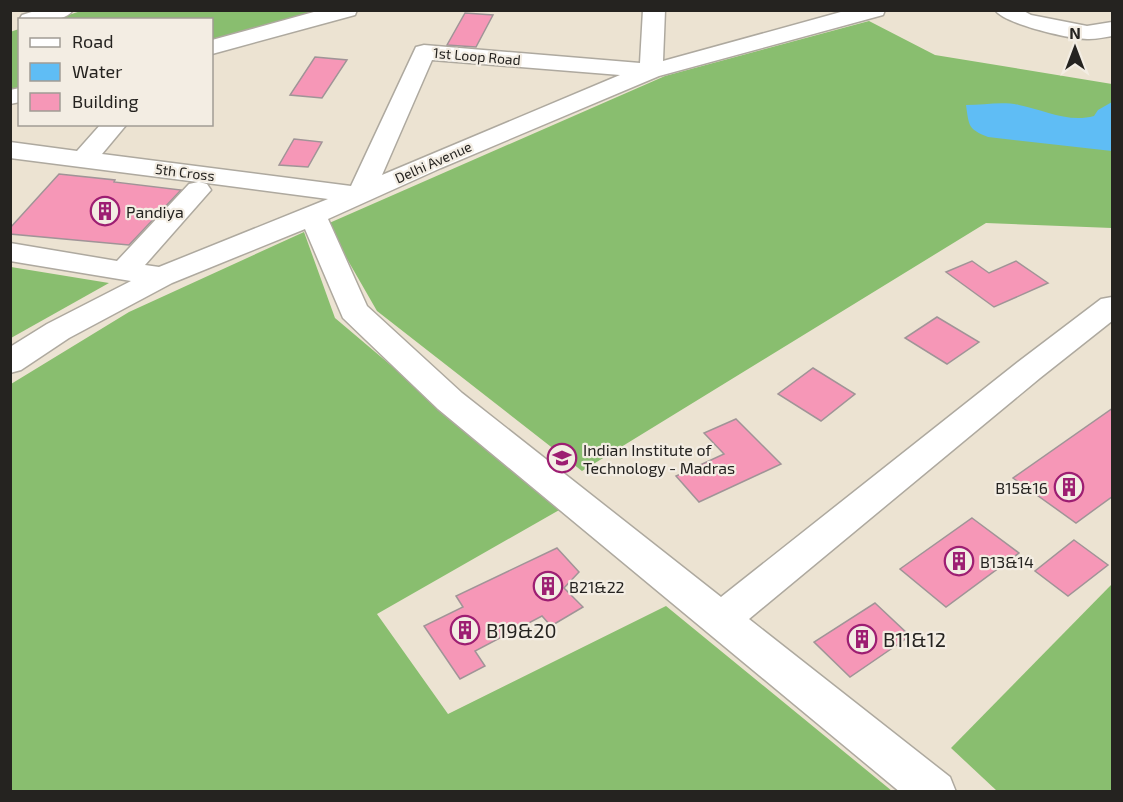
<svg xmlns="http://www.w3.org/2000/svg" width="1123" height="802" viewBox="0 0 1123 802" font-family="'Exo 2',sans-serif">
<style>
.built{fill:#ece3d2;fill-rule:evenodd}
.forest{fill:#89be6f}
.water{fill:#5fbdf5}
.building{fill:#f697b7;stroke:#a09497;stroke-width:1.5}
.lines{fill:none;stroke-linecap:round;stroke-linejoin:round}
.minor-casing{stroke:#aea99f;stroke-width:3}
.minor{fill:#fff;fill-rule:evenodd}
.labels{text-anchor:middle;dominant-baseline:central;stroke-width:4.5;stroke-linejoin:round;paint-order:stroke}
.far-street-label{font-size:14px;fill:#252320;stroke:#f3ede3}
.poi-label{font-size:16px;fill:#252320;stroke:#f3ede3;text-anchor:start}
.near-poi-label{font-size:20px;fill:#252320;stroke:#f3ede3;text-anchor:start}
</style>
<rect width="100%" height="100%" fill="#f3ede3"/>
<!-- built -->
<path class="built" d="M11,11H1112V791H11ZM20,20H212V124H20Z"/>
<!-- forest -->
<g class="forest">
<polygon points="84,10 319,11 212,39 212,20 53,20"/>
<polygon points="869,21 935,55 1112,84 1112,228 986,223 582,471 377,311 327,224 665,76"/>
<polygon points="19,29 19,89 10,91 10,32"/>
<polygon points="304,232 335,318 561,509 377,614 448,714 666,606 892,791 11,792 11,384 129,312"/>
<polygon points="10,267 11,267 109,283 11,338"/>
<polygon points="1112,584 1112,791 997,791 951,748"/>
</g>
<!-- water -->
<path class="water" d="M1112,102V151L988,137C968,129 969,126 966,105C984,105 1003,101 1019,105C1044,110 1068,123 1094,116L1098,110Z"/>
<!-- building -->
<g class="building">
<polygon points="465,13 493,15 476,47 447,45"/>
<polygon points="315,57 347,60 322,98 290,95"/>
<polygon points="294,139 322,142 308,167 279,165"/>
<polygon points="59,174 115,180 114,182 181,190 129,245 10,234 10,228"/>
<polygon points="972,261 989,273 1016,261 1048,283 994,307 946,272"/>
<polygon points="937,317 979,342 947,364 905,338"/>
<polygon points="813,368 855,394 821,421 778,394"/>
<polygon points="1113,408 1113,496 1076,523 1013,478"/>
<polygon points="736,419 781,464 699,502 676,476 724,454 704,433"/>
<polygon points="972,518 1019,553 946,607 900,569"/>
<polygon points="1074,540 1108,565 1068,596 1035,571"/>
<polygon points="557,548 579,572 564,588 583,607 551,626 542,616 475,651 485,666 460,679 424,626 463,607 456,596"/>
<polygon points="875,603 910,636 850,677 814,642"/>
</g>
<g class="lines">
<!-- minor casing -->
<g class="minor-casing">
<g id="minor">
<path d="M38,10H73C63,25 32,18 19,20L22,15Z"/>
<polygon points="321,10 357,10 355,15 212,54 212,40"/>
<path d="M643,10H665L663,61L848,10H885L883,15L659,76L441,168L328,219L367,306L462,393L721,597L1018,362L1101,299L1112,297V321L1040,378L749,619L950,777L956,792H900L438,409L343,318L305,229L172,283L69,338L21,370L10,373V347L47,324L131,281L10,261V243L117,261L189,184L198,182L10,158V142L77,151L101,124H127L102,154L351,186L416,47L424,45L640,63ZM432,60L620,75L382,175ZM199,182L328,199L159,267L145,265L211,190L207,184Z"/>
<path d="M995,10H1022L1031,15L1087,26L1112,22V36C1105,37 1097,39 1089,39C1072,40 1004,24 995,10Z"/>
<polygon points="20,88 20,102 10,104 10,90"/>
</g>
</g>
<!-- minor -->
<use href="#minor" class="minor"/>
</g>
<!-- icons -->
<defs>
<g id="building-ring" transform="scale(1.5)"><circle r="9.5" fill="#f3ede3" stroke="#9d1e72" stroke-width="1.5"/><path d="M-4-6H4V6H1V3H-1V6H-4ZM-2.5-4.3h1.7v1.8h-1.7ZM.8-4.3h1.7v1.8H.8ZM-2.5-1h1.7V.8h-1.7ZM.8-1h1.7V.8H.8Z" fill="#9d1e72"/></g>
<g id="university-ring" transform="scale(1.5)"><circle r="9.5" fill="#f3ede3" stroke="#9d1e72" stroke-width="1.5"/><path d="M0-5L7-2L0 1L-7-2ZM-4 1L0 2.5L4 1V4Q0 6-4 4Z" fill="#9d1e72"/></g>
</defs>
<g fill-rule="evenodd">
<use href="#building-ring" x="105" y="211"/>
<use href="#university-ring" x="562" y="458"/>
<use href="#building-ring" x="1069" y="487"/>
<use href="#building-ring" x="959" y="561"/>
<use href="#building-ring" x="548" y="586"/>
<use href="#building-ring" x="465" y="630"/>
<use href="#building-ring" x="862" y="639"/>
</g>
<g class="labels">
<!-- far-street labels -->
<g class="far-street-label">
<text transform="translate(477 56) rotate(5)">1st Loop Road</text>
<text transform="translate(433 162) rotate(-24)">Delhi Avenue</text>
<text transform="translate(185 172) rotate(7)">5th Cross</text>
</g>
<!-- poi labels -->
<g class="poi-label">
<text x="126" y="211">Pandiya</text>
<text x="583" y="449">Indian Institute of<tspan x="583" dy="18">Technology - Madras</tspan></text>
<text x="1048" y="487" text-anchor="end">B15&amp;16</text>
<text x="980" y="561">B13&amp;14</text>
<text x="569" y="586">B21&amp;22</text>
</g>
<!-- near-poi labels -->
<g class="near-poi-label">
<text x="486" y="630">B19&amp;20</text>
<text x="883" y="639">B11&amp;12</text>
</g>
</g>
<!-- border -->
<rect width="1123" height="802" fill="none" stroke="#252320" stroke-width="24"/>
<!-- legend -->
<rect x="18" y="18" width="195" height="108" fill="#f3ede3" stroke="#a19c95" stroke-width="1.5"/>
<rect x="30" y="38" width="30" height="9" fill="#ffffff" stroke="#a19c95" stroke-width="1.5"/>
<text x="72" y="48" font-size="18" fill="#252320">Road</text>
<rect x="30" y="63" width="30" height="18" fill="#5fbdf5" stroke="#a19c95" stroke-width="1.5"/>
<text x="72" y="78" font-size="18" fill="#252320">Water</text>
<rect x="30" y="93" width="30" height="18" fill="#f697b7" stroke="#a19c95" stroke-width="1.5"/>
<text x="72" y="108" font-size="18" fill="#252320">Building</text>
<!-- north arrow -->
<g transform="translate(1075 48)" stroke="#f3ede3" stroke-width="4.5" paint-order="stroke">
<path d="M0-4.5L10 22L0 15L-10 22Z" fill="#252320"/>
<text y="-9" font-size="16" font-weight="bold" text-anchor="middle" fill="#252320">N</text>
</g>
</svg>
